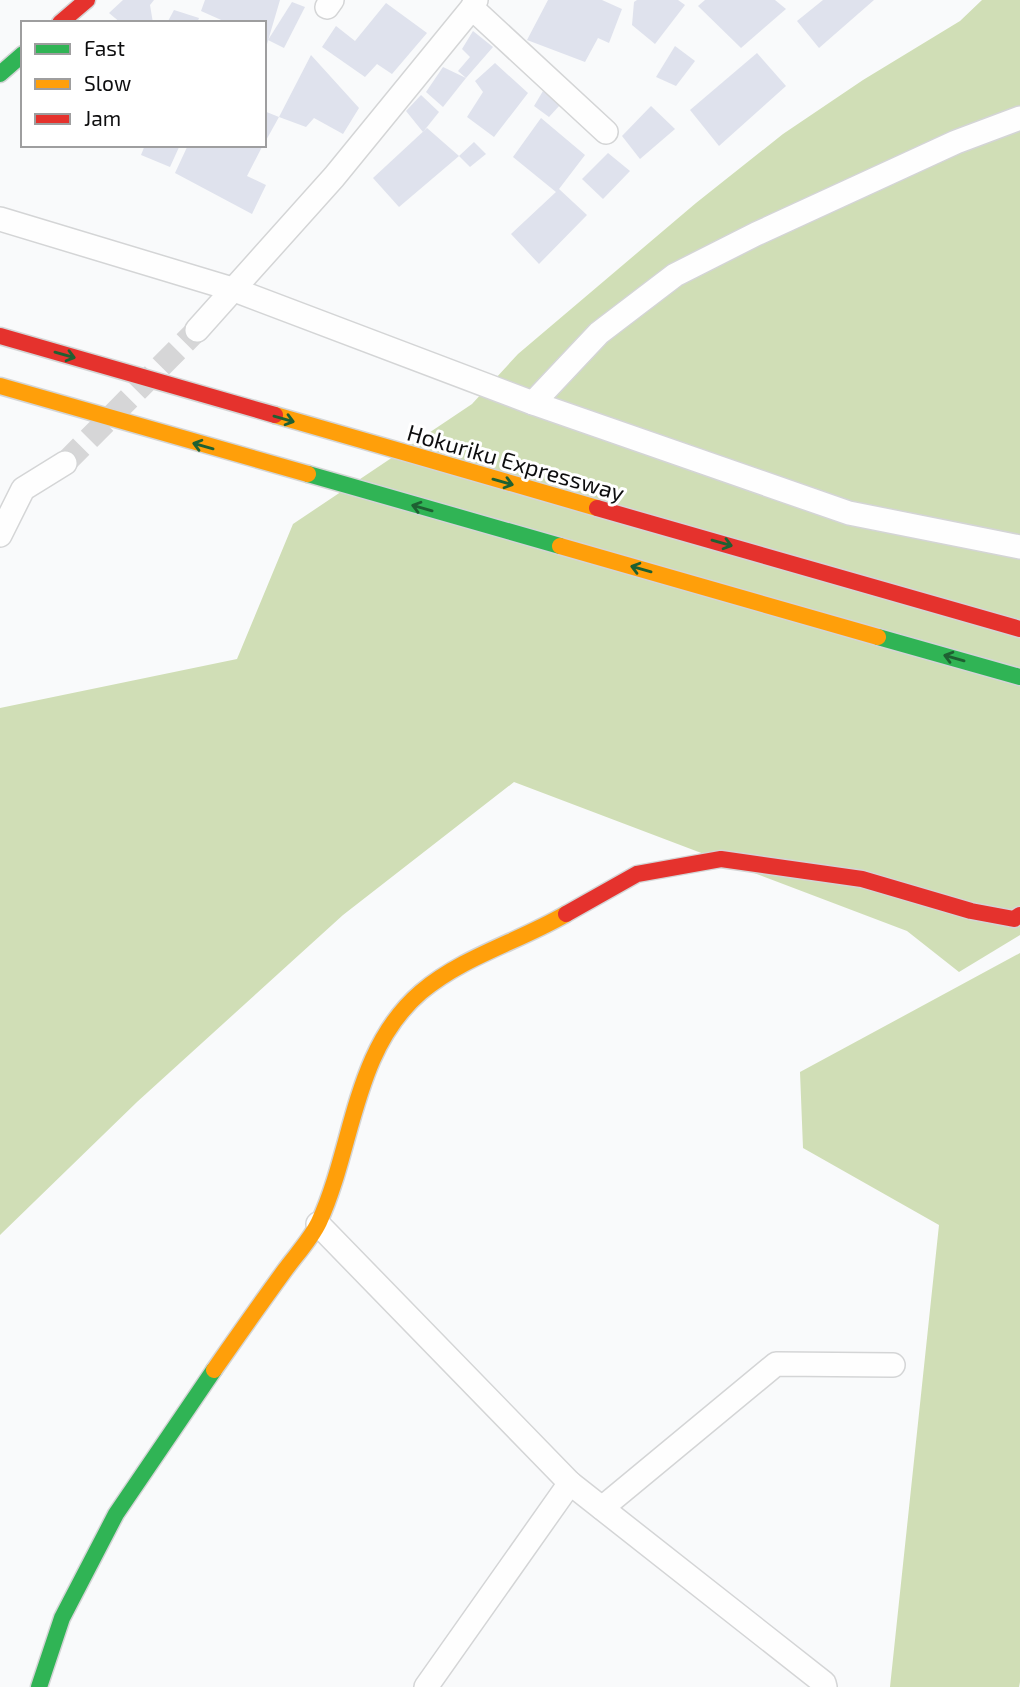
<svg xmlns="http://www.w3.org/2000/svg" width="1020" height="1687" viewBox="0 0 1020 1687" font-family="'Exo 2',sans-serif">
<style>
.forest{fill:#d0deb6}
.building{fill:#dfe2ed}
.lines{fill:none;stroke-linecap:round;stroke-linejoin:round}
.street-tunnel{stroke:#d6d6d7;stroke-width:23;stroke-dasharray:23 11;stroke-linecap:butt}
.street-casing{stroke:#d4d5d6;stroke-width:26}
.fast-casing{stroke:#d4d5d6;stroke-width:19}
.slow-casing{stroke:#d4d5d6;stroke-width:19}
.jam-casing{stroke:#d4d5d6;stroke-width:19}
.street{stroke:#fefefe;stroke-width:23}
.fast{stroke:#30b455;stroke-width:16}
.slow{stroke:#ff9f0a;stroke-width:16}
.jam{stroke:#e5322d;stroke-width:16}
.oneway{stroke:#1e6032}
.labels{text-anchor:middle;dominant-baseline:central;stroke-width:6;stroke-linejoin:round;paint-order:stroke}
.street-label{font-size:23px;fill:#0d0d0e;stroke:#fff}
</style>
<rect width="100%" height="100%" fill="#f9fafb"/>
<!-- forest -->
<g class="forest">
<polygon points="982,0 1020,0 1020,935 959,972 907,931 514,782 343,915 137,1102 0,1235 0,708 237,659 293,524 472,404 518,354 696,203 783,134 863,80 960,21"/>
<polygon points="1020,953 1020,1682 1019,1687 890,1687 939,1225 803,1148 800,1072"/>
</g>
<!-- building -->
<g class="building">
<polygon points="123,0 154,0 150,5 153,23 121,23 109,13"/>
<polygon points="205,0 280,0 265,51 264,23 228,23 201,11"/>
<polygon points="548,0 602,0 622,9 609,43 598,38 585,62 527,40"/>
<polygon points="637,0 678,0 685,5 655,44 632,25 634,2"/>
<polygon points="705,0 775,0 786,9 741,48 698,6"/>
<polygon points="823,0 874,0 819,48 797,21"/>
<polygon points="292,2 305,7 284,48 268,40"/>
<polygon points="386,3 427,33 392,74 377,64 365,77 322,47 336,26 355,41"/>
<polygon points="174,10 199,18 197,23 167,23"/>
<polygon points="473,31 493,47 466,78 458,71 470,57 462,49"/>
<polygon points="675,46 695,61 676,86 656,77"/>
<polygon points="757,53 786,86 719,146 690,110"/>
<polygon points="311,55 359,108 343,134 314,118 306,127 279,117"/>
<polygon points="495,63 528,93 494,137 467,117 483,92 475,81"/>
<polygon points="443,67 466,78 443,107 426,92"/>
<polygon points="543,91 560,105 549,117 534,106"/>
<polygon points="421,95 439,112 423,132 406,111"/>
<polygon points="651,106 675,129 640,159 622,136"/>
<polygon points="264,111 279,117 264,144"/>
<polygon points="541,118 585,155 559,189 587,215 539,264 511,234 556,192 513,157"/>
<polygon points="427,128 459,156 399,207 373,178"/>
<polygon points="474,142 486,154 470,167 459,156"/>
<polygon points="145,145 180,145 170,167 141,155"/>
<polygon points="188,145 263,145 247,176 266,185 252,214 175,173"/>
<polygon points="608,153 630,171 603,199 582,179"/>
</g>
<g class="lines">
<!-- street-tunnel -->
<polyline class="street-tunnel" points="65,463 197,330"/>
<!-- street casing -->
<g class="street-casing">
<g id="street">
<polyline points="327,7 332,0"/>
<polyline points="472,8 606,132"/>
<polyline points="0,219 232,289 533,403 849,513 1020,547"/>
<polyline points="197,330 334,177 472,8 476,0"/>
<polyline points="533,403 599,333 675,275 756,234 956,142 1020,118"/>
<polyline points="0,535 23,489 65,463"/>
<polyline points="318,1224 570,1483 824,1683 825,1687"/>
<polyline points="602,1508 776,1364 893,1365"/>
<polyline points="426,1687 570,1483"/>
</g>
</g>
<!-- fast casing -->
<g class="fast-casing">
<g id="fast">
<polyline points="0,74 23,54"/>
<polyline points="308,474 560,546"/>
<polyline points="878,637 1020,677"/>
<polyline points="39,1687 62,1618 116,1514 214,1370"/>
</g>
</g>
<!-- slow casing -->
<g class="slow-casing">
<g id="slow">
<polyline points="0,386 308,474"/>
<polyline points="275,415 597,508"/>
<polyline points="560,546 878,637"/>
<path d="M214,1370C237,1337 261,1303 285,1270C296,1255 311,1239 319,1222C354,1146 353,1050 421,992C464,956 518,942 566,914"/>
</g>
</g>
<!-- jam casing -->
<g class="jam-casing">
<g id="jam">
<polyline points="60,23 87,0"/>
<polyline points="0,336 275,415"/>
<polyline points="597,508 1020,629"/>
<polyline points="566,914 637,874 721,859 862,879 971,911 1014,919 1020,915"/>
</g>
</g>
<!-- street -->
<use href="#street" class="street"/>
<!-- fast -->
<use href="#fast" class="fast"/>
<!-- slow -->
<use href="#slow" class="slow"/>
<!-- jam -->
<use href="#jam" class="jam"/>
</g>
<!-- one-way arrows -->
<defs><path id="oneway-shaft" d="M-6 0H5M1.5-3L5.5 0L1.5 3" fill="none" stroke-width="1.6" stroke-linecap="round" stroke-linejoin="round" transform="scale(1.75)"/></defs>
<g class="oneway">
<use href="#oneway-shaft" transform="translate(65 355) rotate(16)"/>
<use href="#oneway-shaft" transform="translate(284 419) rotate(16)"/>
<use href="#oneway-shaft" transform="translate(203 446) rotate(-164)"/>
<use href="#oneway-shaft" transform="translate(503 482) rotate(16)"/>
<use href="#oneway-shaft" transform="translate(422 508) rotate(-164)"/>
<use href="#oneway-shaft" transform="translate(722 543) rotate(16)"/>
<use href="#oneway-shaft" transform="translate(641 569) rotate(-164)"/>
<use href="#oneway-shaft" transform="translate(954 658) rotate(-164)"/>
</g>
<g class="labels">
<!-- street labels -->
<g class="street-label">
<text transform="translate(516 462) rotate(16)">Hokuriku Expressway</text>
</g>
</g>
<!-- legend -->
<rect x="21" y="21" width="245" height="126" fill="#ffffff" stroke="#9e9e9f" stroke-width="2"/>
<rect x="35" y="44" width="35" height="10" fill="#30b455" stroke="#9e9e9f" stroke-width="2"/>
<text x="84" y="56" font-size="21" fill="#0d0d0e">Fast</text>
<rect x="35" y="79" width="35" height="10" fill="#ff9f0a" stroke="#9e9e9f" stroke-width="2"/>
<text x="84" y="91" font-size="21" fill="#0d0d0e">Slow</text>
<rect x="35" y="114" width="35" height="10" fill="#e5322d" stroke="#9e9e9f" stroke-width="2"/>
<text x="84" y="126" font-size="21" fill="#0d0d0e">Jam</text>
</svg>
